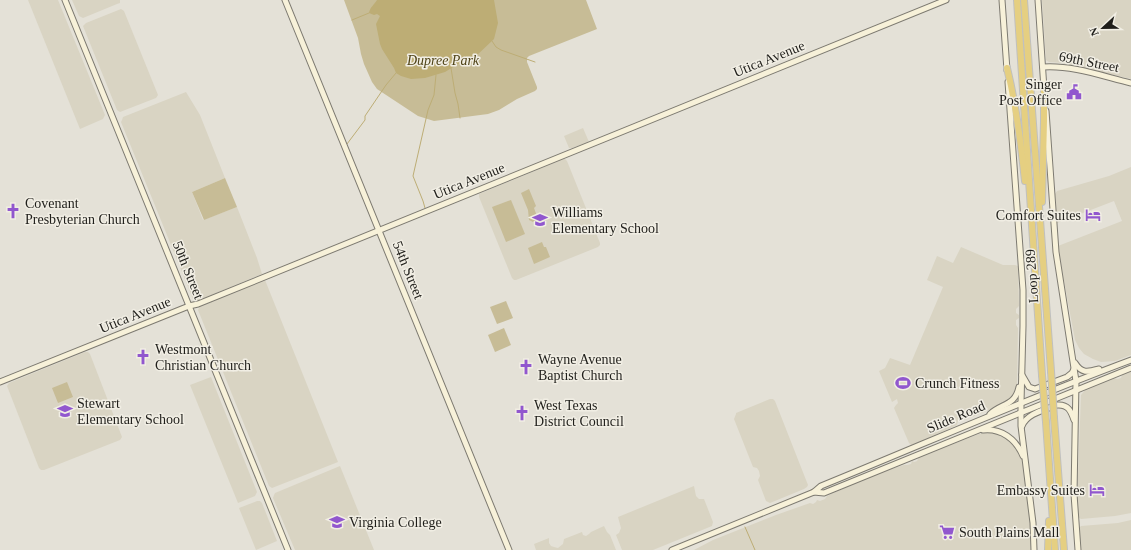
<svg xmlns="http://www.w3.org/2000/svg" width="1131" height="550" viewBox="0 0 1131 550" font-family="'Times New Roman',serif">
<style>
.built{fill:#d9d4c3}
.green{fill:#c7bc96}
.water{fill:#bdad75}
.lines{fill:none;stroke-linecap:round;stroke-linejoin:round}
.stream{stroke:#bdad75;stroke-width:1}
.secondary-casing{stroke:#7d7a71;stroke-width:7}
.highway-casing{stroke:#c0c0bf;stroke-width:8}
.secondary{stroke:#f7f1d9;stroke-width:5}
.highway{stroke:#e5cf81;stroke-width:6}
.highway-bridge-casing{stroke:#c0c0bf;stroke-width:8;stroke-linecap:butt}
.highway-bridge{stroke:#e5cf81;stroke-width:6}
.labels{text-anchor:middle;dominant-baseline:central;stroke-width:3;stroke-linejoin:round;paint-order:stroke}
.street-label{font-size:14px;fill:#1f1e1a;stroke:#f1eee4}
.park-label{font-size:14px;font-style:italic;fill:#4f4317;stroke:#f1eee4}
.poi-label{font-size:14px;fill:#1f1e1a;stroke:#f1eee4;text-anchor:start}
</style>
<rect width="100%" height="100%" fill="#e4e1d7"/>
<!-- built -->
<g class="built">
<polygon points="28,0 58,0 105,115 103,119 80,129"/>
<polygon points="72,0 120,0 120,3 117,4 83,18 79,16"/>
<polygon points="1042,0 1131,0 1131,79 1062,63 1049,62 1046,60"/>
<polygon points="121,9 124,11 158,95 156,98 120,112 117,110 83,26 86,23"/>
<polygon points="186,92 200,115 225,178 192,192 203,220 237,207 257,258 262,274 197,301 193,299 121,122 122,120 123,117"/>
<polygon points="583,128 589,142 572,148 569,148 564,136"/>
<polygon points="563,159 565,159 567,161 600,243 600,245 598,247 516,280 514,280 512,278 479,197 479,194"/>
<polygon points="1131,167 1131,355 1115,361 1101,362 1093,359 1084,354 1079,348 1075,340 1064,281 1063,281 1058,246 1122,221 1114,201 1057,223 1055,194 1057,191 1109,176"/>
<polygon points="961,247 1003,265 1015,265 1018,266 1019,306 1016,309 1016,313 1019,315 1019,318 1016,320 1016,325 1018,328 1017,389 1015,396 1001,405 965,420 962,419 958,421 957,425 920,442 911,445 909,443 894,408 896,405 898,403 897,399 892,402 879,371 885,368 890,358 910,365 943,287 927,280 937,256 953,263"/>
<polygon points="265,280 338,462 272,488 269,486 198,310 200,306"/>
<polygon points="85,352 88,352 90,354 122,437 120,440 44,470 41,470 39,468 7,386 9,383"/>
<polygon points="1131,371 1131,513 1115,516 1081,519 1078,517 1078,515 1077,503 1081,395 1086,389 1114,378 1117,379 1121,378 1122,375"/>
<polygon points="211,377 257,492 255,496 238,503 190,385"/>
<polygon points="770,399 773,399 775,401 808,485 807,487 804,489 770,503 766,501 758,480 760,476 759,471 757,468 753,467 734,419 736,414 736,413"/>
<polygon points="988,432 1000,434 1012,441 1022,457 1030,520 1031,550 694,550 713,540 776,515 810,503 813,504 816,502 817,500 820,501 825,499 827,496 870,476 904,465 907,465 911,464 912,461 914,462 917,461 919,457 979,434"/>
<polygon points="340,466 374,550 295,550 273,498 274,495 275,493"/>
<polygon points="694,486 696,496 699,499 704,499 713,522 712,526 653,550 622,550 616,535 619,533 621,528 618,517"/>
<polygon points="257,501 260,501 262,503 277,541 256,550 239,508"/>
<polygon points="1131,520 1131,550 1081,550 1078,529 1081,526 1118,523"/>
<polygon points="604,526 607,532 610,535 616,550 536,550 534,544 549,538 549,543 551,546 554,547 558,548 563,544 564,539 582,532 583,535 586,536 589,534 591,532"/>
</g>
<!-- green -->
<g class="green">
<polygon points="344,0 586,0 597,29 529,56 527,58 527,62 537,87 537,89 535,91 517,99 499,110 488,114 434,121 418,116 377,89 372,82 364,64 361,54 358,38"/>
<polygon points="225,178 237,207 204,220 192,192"/>
<polygon points="529,189 536,206 534,208 538,219 533,222 529,220 528,210 521,193"/>
<polygon points="511,200 525,234 506,242 492,207"/>
<polygon points="542,242 544,247 546,247 550,257 534,264 528,248"/>
<polygon points="506,301 513,318 497,324 490,307"/>
<polygon points="504,328 511,345 495,352 488,335"/>
<polygon points="67,382 73,397 58,403 52,388"/>
</g>
<!-- water -->
<path class="water" d="M377,0H494L498,23L494,39L475,57L458,64L445,72L425,78L411,79L401,76L396,73L394,68L382,49L380,44L376,24L380,16L377,14L374,15L369,13C370,7 374,5 377,0Z"/>
<g class="lines">
<!-- stream -->
<g class="stream">
<polyline points="352,20 369,13"/>
<polyline points="492,41 496,47 501,50 535,62"/>
<polyline points="451,68 455,93 458,104 460,118"/>
<polyline points="347,144 365,120 365,116 386,85 396,73"/>
<polyline points="425,208 423,201 413,176 428,110 434,95 436,75"/>
<polyline points="745,527 755,550"/>
</g>
<!-- secondary casing -->
<g class="secondary-casing">
<g id="secondary">
<polyline points="65,0 288,550"/>
<polyline points="285,0 509,550"/>
<polyline points="1002,0 1007,70"/>
<polyline points="1038,0 1044,89"/>
<path d="M1043,67C1072,65 1102,76 1131,83"/>
<polyline points="1008,82 1023,290 1023,326 1021,403 1021,426 1033,523 1034,550"/>
<polyline points="1046,111 1056,252 1076,381 1074,494 1078,550"/>
<path d="M1075,363C1082,374 1088,372 1099,369"/>
<polyline points="1022,375 1029,387 1035,389 1067,377 1072,373 1074,369"/>
<polyline points="0,382 189,306 198,304 946,0"/>
<path d="M990,414C1002,403 1015,406 1019,387"/>
<path d="M1022,426C1027,413 1045,410 1057,405C1068,404 1071,411 1074,420"/>
<path d="M983,430C1001,428 1016,439 1023,456"/>
<polyline points="814,492 824,493 1131,368"/>
<path d="M672,550L814,492L821,486C924,444 1026,399 1131,360"/>
</g>
</g>
<!-- highway casing -->
<g class="highway-casing">
<g id="highway">
<polyline points="1017,0 1042,375"/>
<polyline points="1024,0 1051,371"/>
<path d="M1007,68C1016,105 1021,143 1025,181"/>
<polyline points="1042,202 1044,121 1044,86"/>
<polyline points="1054,418 1064,550"/>
<polyline points="1046,422 1055,550"/>
<polyline points="1048,550 1049,521"/>
</g>
</g>
<!-- secondary -->
<use href="#secondary" class="secondary"/>
<!-- highway -->
<use href="#highway" class="highway"/>
<!-- highway-bridge casing -->
<g class="highway-bridge-casing">
<g id="highway-bridge">
<polyline points="1051,371 1054,418"/>
<polyline points="1042,375 1046,422"/>
</g>
</g>
<!-- highway-bridge -->
<use href="#highway-bridge" class="highway-bridge"/>
</g>
<!-- icons -->
<defs>
<g id="civic-bare" transform="scale(1.2)"><path d="M-.6-6.5H3V-4.5H.6V-3L4-1V1h2V6H-6V1h2V-1L-.6-3ZM-1.2 2.5V6h2.4V2.5Z" fill="#9157ce" stroke="#f1eee4" stroke-width="2.5" paint-order="stroke"/></g>
<g id="church-bare" transform="scale(1.2)"><path d="M-1.2-6h2.4v3.5h3.3v2.4h-3.3V6h-2.4V-.1h-3.3v-2.4h3.3Z" fill="#9157ce" stroke="#f1eee4" stroke-width="2.5" paint-order="stroke"/></g>
<g id="hotel-bare" transform="scale(1.2)"><path d="M-6-4.5h1.5V1H6V5H4.5V3h-9V5H-6ZM-4 0a1.8 1.8 0 1 1 3.6 0ZM.5 0V-2.5h3Q6-2.5 6 0Z" fill="#9157ce" stroke="#f1eee4" stroke-width="2.5" paint-order="stroke"/></g>
<g id="school-bare" transform="scale(1.2)"><path d="M0-5L7-2L0 1L-7-2ZM-4 1L0 2.5L4 1V4Q0 6-4 4Z" fill="#9157ce" stroke="#f1eee4" stroke-width="2.5" paint-order="stroke"/></g>
<g id="stadium-bare" transform="scale(1.2)"><path d="M0-5a6.5 5 0 1 0 0 10a6.5 5 0 1 0 0-10ZM-3.5-1.8h7v3.6h-7Z" fill="#9157ce" stroke="#f1eee4" stroke-width="2.5" paint-order="stroke"/></g>
<g id="university-bare" transform="scale(1.2)"><path d="M0-5L7-2L0 1L-7-2ZM-4 1L0 2.5L4 1V4Q0 6-4 4Z" fill="#9157ce" stroke="#f1eee4" stroke-width="2.5" paint-order="stroke"/></g>
<g id="supermarket-bare" transform="scale(1.2)"><path d="M-6-5.5h2.5l.6 2H6L4.5 2H-2.5L-4.4-4H-6ZM-1.5 3.2a1.3 1.3 0 1 0 .1 0ZM3 3.2a1.3 1.3 0 1 0 .1 0Z" fill="#9157ce" stroke="#f1eee4" stroke-width="2.5" paint-order="stroke"/></g>
</defs>
<g fill-rule="evenodd">
<use href="#civic-bare" x="1074" y="92"/>
<use href="#church-bare" x="13" y="211"/>
<use href="#hotel-bare" x="1093" y="215"/>
<use href="#school-bare" x="540" y="220"/>
<use href="#church-bare" x="143" y="357"/>
<use href="#church-bare" x="526" y="367"/>
<use href="#stadium-bare" x="903" y="383"/>
<use href="#school-bare" x="65" y="411"/>
<use href="#church-bare" x="522" y="413"/>
<use href="#hotel-bare" x="1097" y="490"/>
<use href="#university-bare" x="337" y="522"/>
<use href="#supermarket-bare" x="947" y="532"/>
</g>
<g class="labels">
<!-- street labels -->
<g class="street-label">
<text transform="translate(769 59) rotate(-22)">Utica Avenue</text>
<text transform="translate(1089 62) rotate(11)">69th Street</text>
<text transform="translate(469 181) rotate(-22)">Utica Avenue</text>
<text transform="translate(188 270) rotate(68)">50th Street</text>
<text transform="translate(408 270) rotate(68)">54th Street</text>
<text transform="translate(1032 276) rotate(-94)">Loop 289</text>
<text transform="translate(135 315) rotate(-22)">Utica Avenue</text>
<text transform="translate(956 417) rotate(-23)">Slide Road</text>
</g>
<!-- park labels -->
<g class="park-label">
<text x="443" y="60">Dupree Park</text>
</g>
<!-- poi labels -->
<g class="poi-label">
<text x="1062" y="84" text-anchor="end">Singer<tspan x="1062" dy="16">Post Office</tspan></text>
<text x="25" y="203">Covenant<tspan x="25" dy="16">Presbyterian Church</tspan></text>
<text x="552" y="212">Williams<tspan x="552" dy="16">Elementary School</tspan></text>
<text x="1081" y="215" text-anchor="end">Comfort Suites</text>
<text x="155" y="349">Westmont<tspan x="155" dy="16">Christian Church</tspan></text>
<text x="538" y="359">Wayne Avenue<tspan x="538" dy="16">Baptist Church</tspan></text>
<text x="915" y="383">Crunch Fitness</text>
<text x="77" y="403">Stewart<tspan x="77" dy="16">Elementary School</tspan></text>
<text x="534" y="405">West Texas<tspan x="534" dy="16">District Council</tspan></text>
<text x="1085" y="490" text-anchor="end">Embassy Suites</text>
<text x="349" y="522">Virginia College</text>
<text x="959" y="532">South Plains Mall</text>
</g>
</g>
<!-- north arrow -->
<g transform="translate(1103 28) rotate(248)" stroke="#f1eee4" stroke-width="3" paint-order="stroke">
<path d="M0-3L7 15L0 10L-7 15Z" fill="#1f1e1a"/>
<text y="-6" font-size="11" font-weight="bold" text-anchor="middle" fill="#1f1e1a">N</text>
</g>
</svg>
